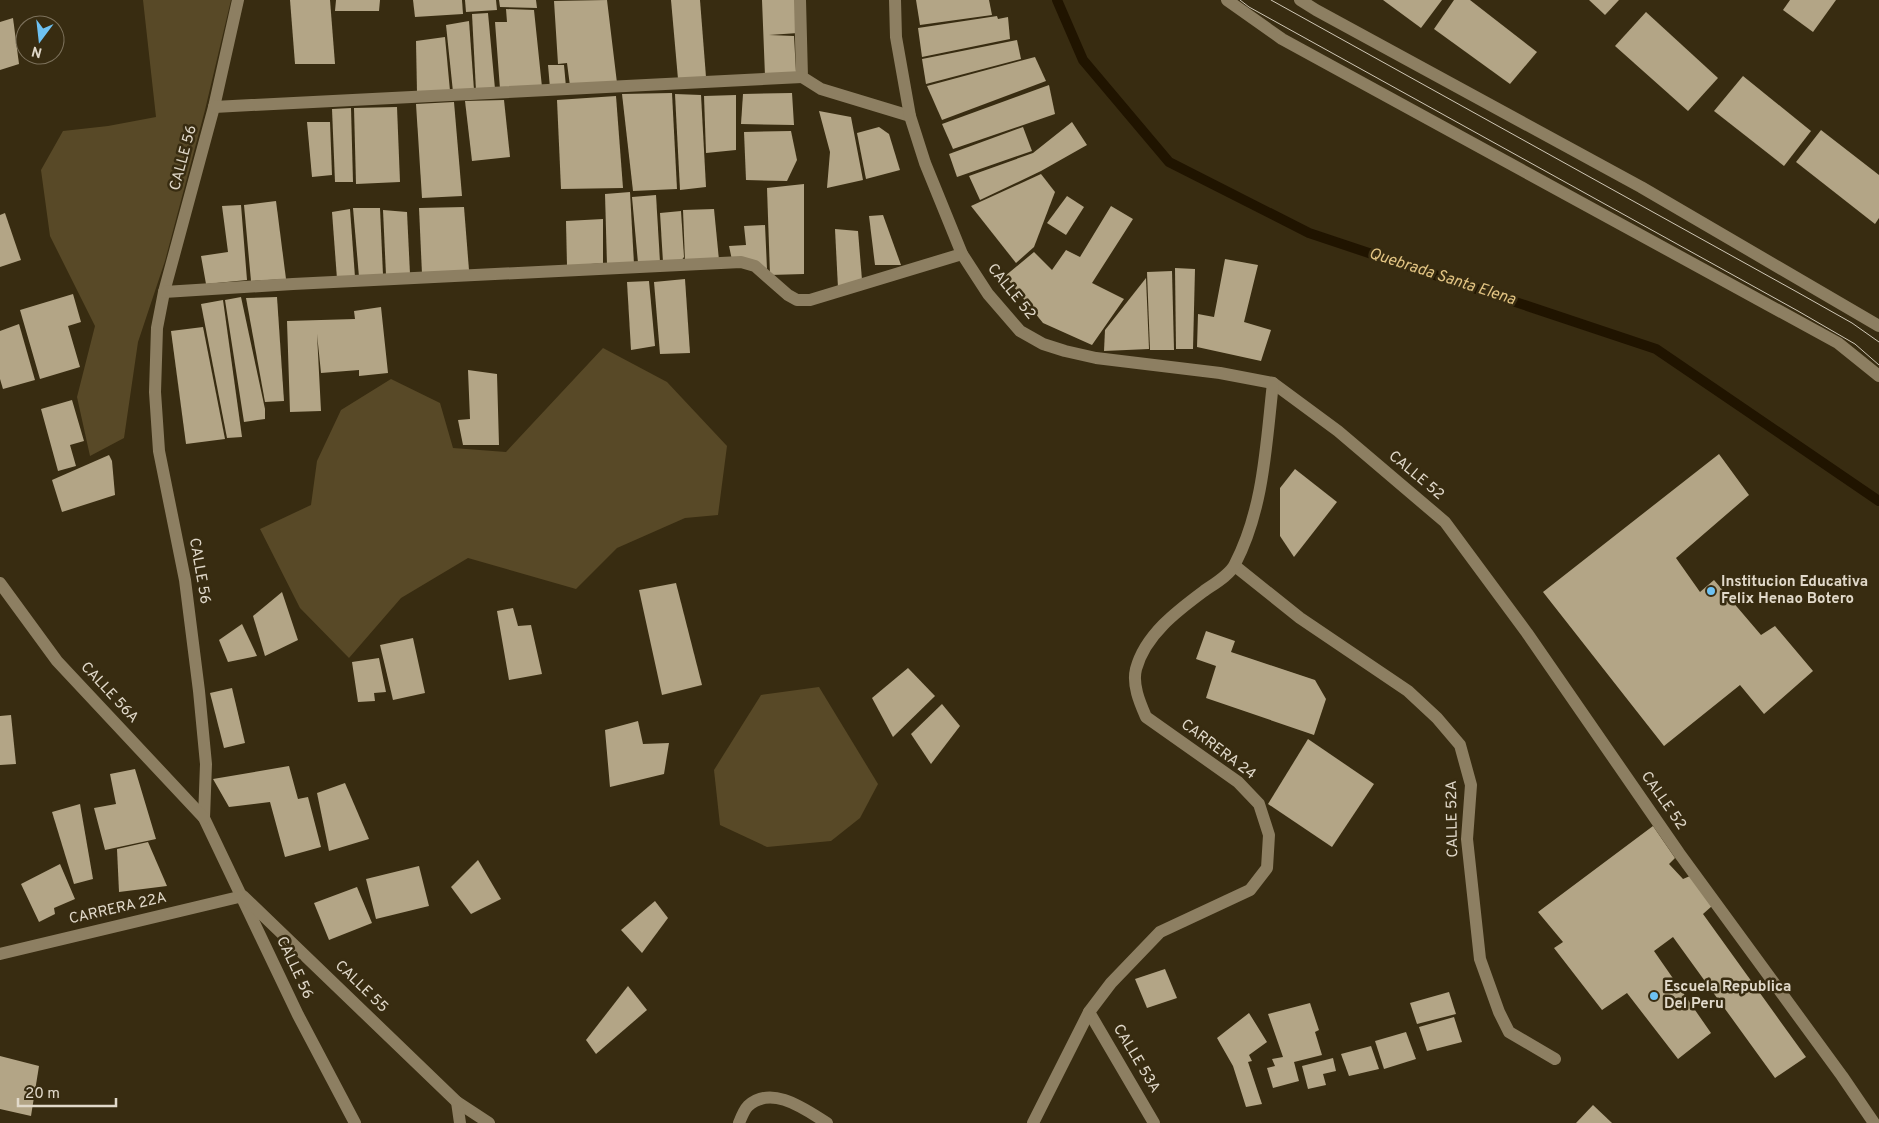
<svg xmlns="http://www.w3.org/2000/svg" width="1879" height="1123" viewBox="0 0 1879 1123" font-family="Overpass,sans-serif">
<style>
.green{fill:#584927}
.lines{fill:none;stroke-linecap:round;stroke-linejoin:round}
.stream{stroke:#201400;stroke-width:10}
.building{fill:#b3a586}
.minor{stroke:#8d7f62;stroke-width:12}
.tram{stroke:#cfc7b6;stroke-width:1}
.poi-dot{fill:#6ec2f3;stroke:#382c11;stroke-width:2}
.labels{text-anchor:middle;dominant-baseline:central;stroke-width:5;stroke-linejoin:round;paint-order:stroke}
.street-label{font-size:15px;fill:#e1d9ca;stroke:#382c11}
.poi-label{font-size:15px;font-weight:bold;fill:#e1d9ca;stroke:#382c11;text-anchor:start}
.water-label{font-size:16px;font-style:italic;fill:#e2c483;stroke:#382c11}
</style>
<rect width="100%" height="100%" fill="#382c11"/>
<!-- green -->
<g class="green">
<polygon points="143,0 231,0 205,110 165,261 138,342 124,438 90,456 77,397 95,326 50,236 41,170 63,131 108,126 156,117"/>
<polygon points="603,348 667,382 727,446 718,515 685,518 617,548 576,589 468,558 401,598 349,658 300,608 260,529 311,505 317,461 341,410 391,379 440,403 453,448 506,452"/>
<polygon points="819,687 878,784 860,818 831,841 767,847 720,825 714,770 761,695"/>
</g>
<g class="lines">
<!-- stream -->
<polyline class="stream" points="1057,0 1083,60 1169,162 1309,233 1656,349 1879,501"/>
</g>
<!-- building -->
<g class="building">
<polygon points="290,0 330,0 335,64 295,64"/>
<polygon points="336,0 380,0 379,11 335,11"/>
<polygon points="413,0 462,0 463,14 415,17"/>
<polygon points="465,0 496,0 497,10 466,12"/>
<polygon points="499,0 536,0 537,8 500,7"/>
<polygon points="607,0 617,83 570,86 567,63 558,64 554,1"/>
<polygon points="671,0 700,0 706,77 678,79"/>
<polygon points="762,0 795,0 798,33 769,35 794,36 796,72 765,76"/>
<polygon points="916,0 989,0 992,15 920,25"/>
<polygon points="1383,0 1442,0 1421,28"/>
<polygon points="1454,0 1470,0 1537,52 1510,84 1434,29"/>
<polygon points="1589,0 1619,0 1605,15"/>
<polygon points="1790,0 1836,0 1813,32 1783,10"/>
<polygon points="506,9 534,10 542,87 500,89 495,22 507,22"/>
<polygon points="1646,12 1718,78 1688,111 1615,46"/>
<polygon points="488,13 495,89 476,91 472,14"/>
<polygon points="997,16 998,19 1008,17 1010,39 922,57 918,28"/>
<polygon points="13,18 19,64 0,70 0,22"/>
<polygon points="469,21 474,90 453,92 446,25"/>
<polygon points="445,37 450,91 417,93 416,41"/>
<polygon points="1017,40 1021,59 926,84 922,59"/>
<polygon points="1035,57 1046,81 942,120 927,86"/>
<polygon points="548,65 564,65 566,87 550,88"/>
<polygon points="1743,76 1811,131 1784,166 1714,111"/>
<polygon points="1049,85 1055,114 953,149 942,124"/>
<polygon points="672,93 677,189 633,191 622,94"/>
<polygon points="792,93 794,125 741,124 743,94"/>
<polygon points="675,94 701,95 706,187 680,190"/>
<polygon points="736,95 736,150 706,153 704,96"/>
<polygon points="616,96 623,188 561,189 557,100"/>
<polygon points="504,100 510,157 472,161 465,101"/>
<polygon points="454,102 462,196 422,198 416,104"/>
<polygon points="397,107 400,182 356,184 354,108"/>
<polygon points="351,108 353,182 335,182 332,109"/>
<polygon points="819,111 851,117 863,180 827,188 830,152"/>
<polygon points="307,122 330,122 332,175 312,177"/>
<polygon points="1072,122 1087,145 1041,171 980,200 969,176 1033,153"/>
<polygon points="879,127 889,134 900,170 866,179 857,133"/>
<polygon points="1023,127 1032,151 957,177 949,154"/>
<polygon points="1821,130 1879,175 1879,218 1875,224 1796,162"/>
<polygon points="791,131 797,160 787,181 746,180 744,132"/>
<polygon points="1041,174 1055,192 1034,247 1016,263 971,206"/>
<polygon points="804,184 804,274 770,275 767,188"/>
<polygon points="630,192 634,264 607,265 605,194"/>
<polygon points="656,195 660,262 638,263 632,197"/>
<polygon points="1067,196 1084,207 1066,235 1047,223"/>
<polygon points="276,201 286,279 251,281 244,205"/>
<polygon points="241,205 247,280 206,284 201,256 228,252 222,206"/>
<polygon points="1111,206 1133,219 1092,283 1124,299 1092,345 1043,323 1005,276 1034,252 1052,270 1066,250 1080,257"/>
<polygon points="464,207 469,270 422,274 419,208"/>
<polygon points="353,208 380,208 383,275 359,277"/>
<polygon points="350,209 355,277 337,279 332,212"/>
<polygon points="714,209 719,260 685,261 683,210"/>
<polygon points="383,210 407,212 410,274 386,275"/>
<polygon points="681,211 684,257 681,261 663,262 660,213"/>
<polygon points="5,213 21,260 0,267 0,215"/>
<polygon points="883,215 901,265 875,265 869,216"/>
<polygon points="603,219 603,263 567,266 566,221"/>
<polygon points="765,225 767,269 732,260 729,246 746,245 744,226"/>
<polygon points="835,229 858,231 862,280 838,288"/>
<polygon points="1225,259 1258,265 1244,322 1271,330 1261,361 1197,347 1198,314 1214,317"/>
<polygon points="1175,268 1195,269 1193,349 1176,349"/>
<polygon points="1172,271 1174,350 1150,350 1147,272"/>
<polygon points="1146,278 1149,349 1104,351 1105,330"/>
<polygon points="685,279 690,353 660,354 654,282"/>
<polygon points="649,281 655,346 631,350 627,282"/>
<polygon points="73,294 81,322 68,326 80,367 40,379 20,310"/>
<polygon points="241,297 265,409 265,419 244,422 225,300"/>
<polygon points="277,297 284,401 265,402 246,298"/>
<polygon points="223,300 242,437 227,438 201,304"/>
<polygon points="381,307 388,373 359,376 359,370 321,373 317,334 321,411 290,412 287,321 355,319 354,311"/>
<polygon points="19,324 35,380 3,389 0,379 0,331"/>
<polygon points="203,327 225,439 186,444 171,331"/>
<polygon points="468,370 497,374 499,445 463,445 458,420 470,419"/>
<polygon points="72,400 84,441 70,445 76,466 58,471 41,409"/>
<polygon points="1719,454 1749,495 1676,558 1700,592 1714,580 1761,635 1775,626 1813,671 1764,714 1740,685 1664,746 1543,592"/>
<polygon points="109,455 112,461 115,495 62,512 52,480"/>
<polygon points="1295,469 1337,502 1294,557 1280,536 1280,488"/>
<polygon points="676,583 702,685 662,695 639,590"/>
<polygon points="282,592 298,640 265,656 253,616"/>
<polygon points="513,608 518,626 531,625 542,674 509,680 497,611"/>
<polygon points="242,624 257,656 228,662 219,640"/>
<polygon points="1206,631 1235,641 1231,652 1315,680 1326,699 1314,735 1206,698 1216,666 1196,659"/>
<polygon points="413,638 425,693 393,700 380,645"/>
<polygon points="379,658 386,692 374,693 375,701 358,702 352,662"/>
<polygon points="908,668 935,696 893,737 872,698"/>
<polygon points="232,688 245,743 224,748 210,693"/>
<polygon points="942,704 960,726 931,764 911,734"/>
<polygon points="11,715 16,764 0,765 0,716"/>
<polygon points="638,721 643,744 669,743 664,774 610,787 605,730"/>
<polygon points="1308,739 1374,784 1332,847 1268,804"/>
<polygon points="289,766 298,799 308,797 321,847 285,857 270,802 229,807 213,779"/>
<polygon points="135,769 156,839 105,850 94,808 116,804 110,774"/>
<polygon points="345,783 369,839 329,851 317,793"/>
<polygon points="80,804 93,879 74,884 52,812"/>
<polygon points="1653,826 1675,858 1669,864 1683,879 1690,876 1712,906 1703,914 1806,1057 1775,1078 1673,937 1654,951 1711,1033 1678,1059 1627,993 1602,1010 1554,948 1563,942 1538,912"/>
<polygon points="148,842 167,886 119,892 117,849"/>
<polygon points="478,860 501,899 471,914 451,887"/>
<polygon points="60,864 75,899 54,908 55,914 39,922 21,884"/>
<polygon points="419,866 429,906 376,919 366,879"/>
<polygon points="357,887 372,923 329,940 314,903"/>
<polygon points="655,901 668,918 642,953 621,930"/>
<polygon points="1165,969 1177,998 1147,1008 1135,979"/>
<polygon points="628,986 647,1010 596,1054 586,1040"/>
<polygon points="1449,992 1456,1014 1417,1024 1410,1003"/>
<polygon points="1310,1003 1319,1030 1315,1032 1322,1055 1294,1062 1299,1081 1273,1088 1267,1068 1275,1066 1272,1059 1283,1057 1268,1014"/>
<polygon points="1249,1013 1267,1042 1249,1055 1252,1061 1248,1062 1262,1104 1246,1107 1233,1066 1217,1038"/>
<polygon points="1454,1017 1462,1042 1427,1051 1419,1027"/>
<polygon points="1406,1032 1416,1059 1384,1069 1375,1041"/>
<polygon points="1371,1046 1379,1069 1349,1076 1341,1054"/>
<polygon points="0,1056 39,1066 31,1116 0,1109"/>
<polygon points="1333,1058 1336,1071 1323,1074 1326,1085 1308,1089 1302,1066"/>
<polygon points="1593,1105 1612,1123 1576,1123"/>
</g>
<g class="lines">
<!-- minor -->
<g class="minor">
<polyline points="238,0 214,107 164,292 157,328 155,392 159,451 185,580 199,691 206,764 204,818 298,1015 355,1123"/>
<polyline points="800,0 802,77 821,89 910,116"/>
<polyline points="895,0 896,37 910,116 925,163 962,254 988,294 1020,331 1043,344 1065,351 1096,358 1220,373 1273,383 1338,431 1445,522 1527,633 1679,853 1842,1076 1874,1123"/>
<polyline points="1227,0 1282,39 1838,343 1879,376"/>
<polyline points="1300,0 1316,10 1641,187 1879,326"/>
<polyline points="214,107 802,77"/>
<polyline points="164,292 293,284 741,262 755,266 788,295 797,300 810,300 962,254"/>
<polyline points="1235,566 1300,618 1408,691 1437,718 1460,745 1471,785 1467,839 1480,959 1499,1012 1509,1032 1555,1059"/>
<polyline points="0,583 57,661 204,818"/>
<polyline points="0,954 243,896 457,1102 489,1123"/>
<polyline points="1089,1012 1154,1123"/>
<polyline points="457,1102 460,1123"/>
<path d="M739,1123C741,1118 744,1110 748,1106C772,1084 806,1110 827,1123"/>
<path d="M1033,1123L1089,1012L1111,983L1160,932L1250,890L1267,868L1269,835L1259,804L1238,782L1146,717C1140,703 1132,685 1136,669C1145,635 1177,611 1204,591C1214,584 1230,575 1235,564C1264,508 1266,444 1273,383"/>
</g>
<!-- tram -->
<g class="tram">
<polyline points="1240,0 1249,7 1798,311 1855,344 1879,365"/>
<polyline points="1271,0 1797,292 1852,323 1879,342"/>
</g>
</g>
<!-- markers -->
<g class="poi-dot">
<circle cx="1711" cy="591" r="5"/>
<circle cx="1654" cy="996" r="5"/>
</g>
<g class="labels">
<!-- street labels -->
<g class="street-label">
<text transform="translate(184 158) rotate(-75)">CALLE 56</text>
<text transform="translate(1011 292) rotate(51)">CALLE 52</text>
<text transform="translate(1416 476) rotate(40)">CALLE 52</text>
<text transform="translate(199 571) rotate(80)">CALLE 56</text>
<text transform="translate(109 693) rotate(47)">CALLE 56A</text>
<text transform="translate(1218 750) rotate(37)">CARRERA 24</text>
<text transform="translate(1663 801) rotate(55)">CALLE 52</text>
<text transform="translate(1453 819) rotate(-91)">CALLE 52A</text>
<text transform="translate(118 909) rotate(-13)">CARRERA 22A</text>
<text transform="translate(294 968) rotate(65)">CALLE 56</text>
<text transform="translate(361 987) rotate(44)">CALLE 55</text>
<text transform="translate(1136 1059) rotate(59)">CALLE 53A</text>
</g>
<!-- poi labels -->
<g class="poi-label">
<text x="1721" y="582">Institucion Educativa<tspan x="1721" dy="17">Felix Henao Botero</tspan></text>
<text x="1664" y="987">Escuela Republica<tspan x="1664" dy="17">Del Peru</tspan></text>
</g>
<!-- water labels -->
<g class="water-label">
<text transform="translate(1442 277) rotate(18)">Quebrada Santa Elena</text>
</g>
</g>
<!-- north arrow -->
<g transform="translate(40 40) rotate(195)"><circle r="24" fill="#382c11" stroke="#7c715b"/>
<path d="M0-4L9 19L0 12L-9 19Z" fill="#6ec2f3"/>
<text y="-8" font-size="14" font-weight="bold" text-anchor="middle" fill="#e1d9ca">N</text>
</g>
<!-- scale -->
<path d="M18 1098v8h98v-8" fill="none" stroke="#e1d9ca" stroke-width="2.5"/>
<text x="25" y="1098" font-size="15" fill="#e1d9ca" stroke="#382c11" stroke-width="4" paint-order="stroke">20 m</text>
</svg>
